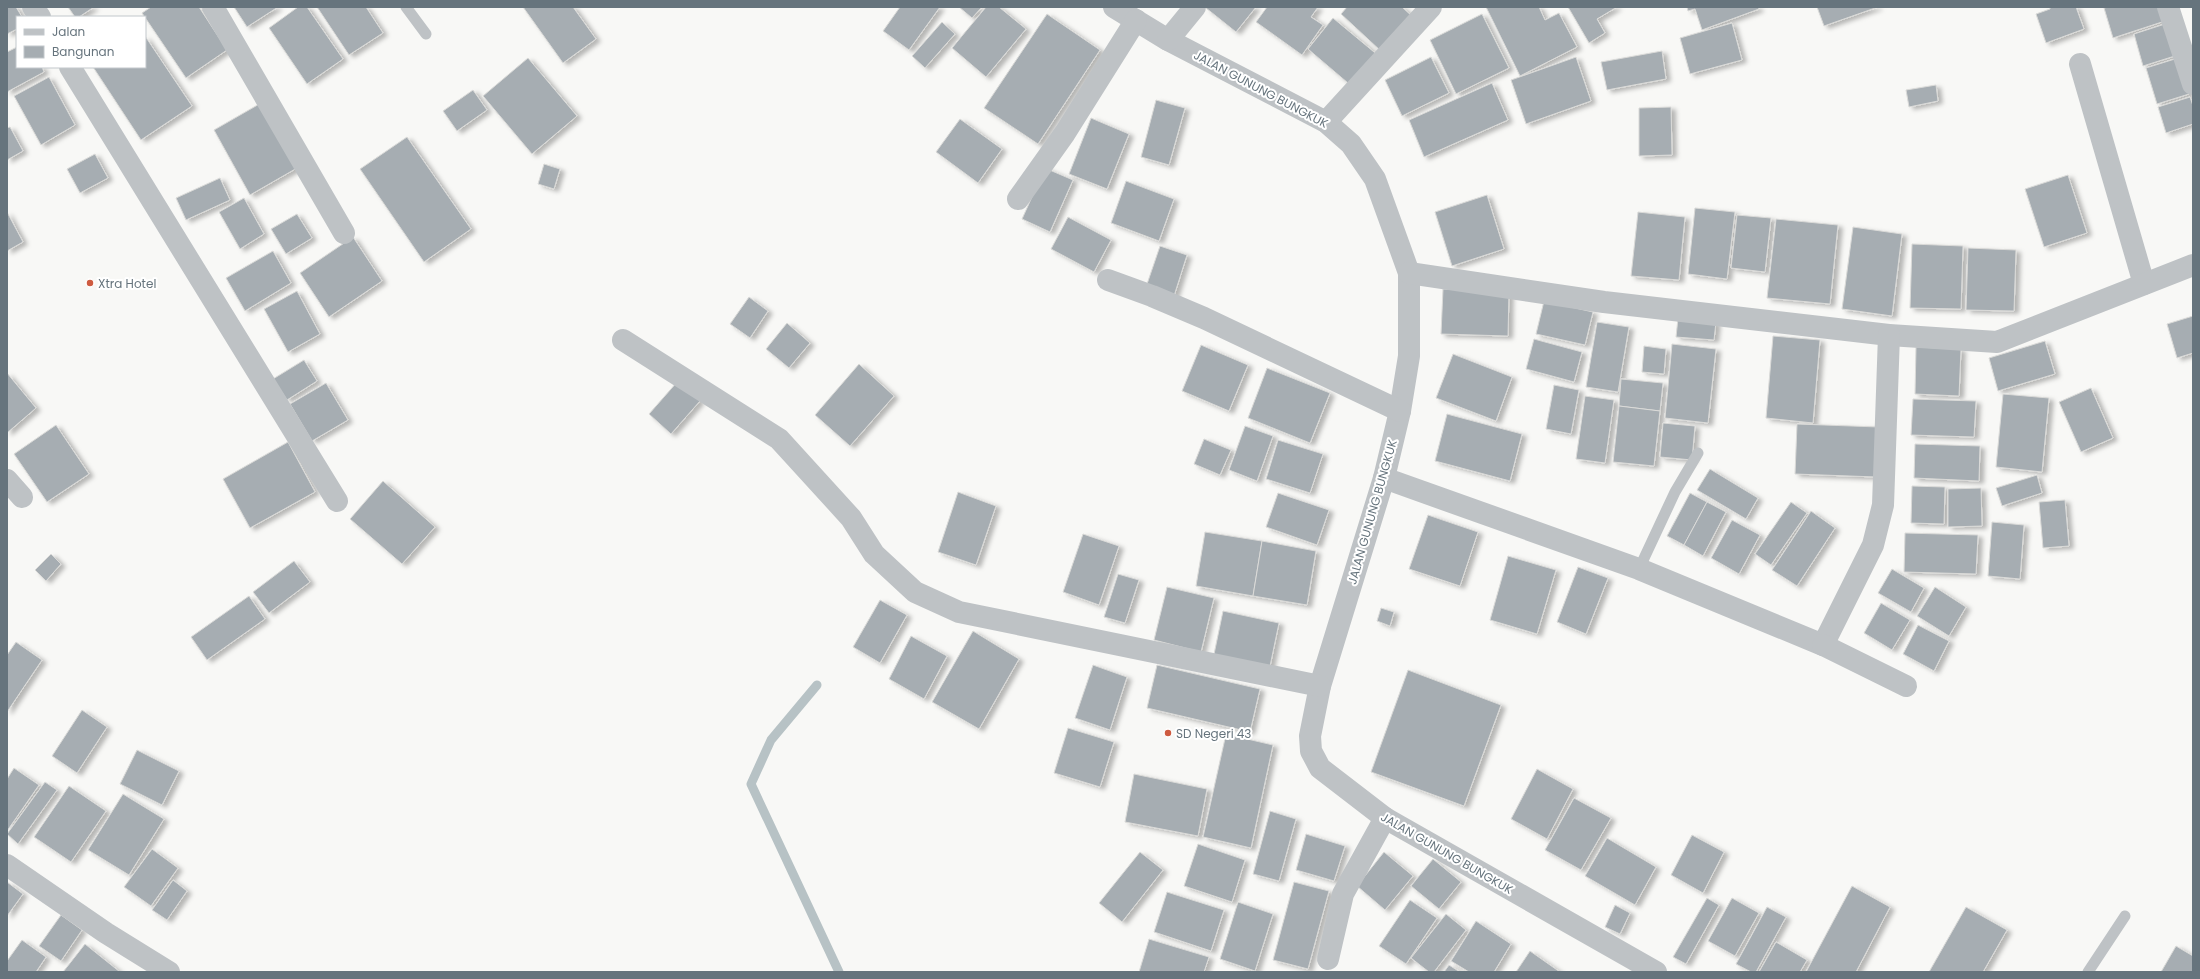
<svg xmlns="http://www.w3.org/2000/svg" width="2200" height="979" viewBox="0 0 2200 979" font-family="Poppins,sans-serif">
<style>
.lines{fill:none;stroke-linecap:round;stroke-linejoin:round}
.stream{stroke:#b7c2c5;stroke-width:9}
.building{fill:#a6adb2;stroke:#dadad8;filter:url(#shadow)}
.service{stroke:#bec2c5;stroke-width:11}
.minor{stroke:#bec2c5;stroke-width:22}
.poi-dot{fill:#ce5b40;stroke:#fff;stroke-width:1.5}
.labels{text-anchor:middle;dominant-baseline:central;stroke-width:4;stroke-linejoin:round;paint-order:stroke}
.street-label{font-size:12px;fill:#66747d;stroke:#fff}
.poi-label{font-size:12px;fill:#66747d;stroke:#fff;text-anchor:start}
</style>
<defs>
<filter id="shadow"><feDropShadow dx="4.5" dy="2.5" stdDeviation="2" flood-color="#0004"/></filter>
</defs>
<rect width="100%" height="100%" fill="#f8f8f6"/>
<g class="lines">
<!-- stream -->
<polyline class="stream" points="817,685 771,740 751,784 839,972"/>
</g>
<!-- building -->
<g class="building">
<polygon points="7,7 16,7 22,17 17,17 17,29 7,34"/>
<polygon points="68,7 94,7 79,17 75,17"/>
<polygon points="151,7 199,7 227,50 186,78 142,13"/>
<polygon points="234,7 278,7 247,27"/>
<polygon points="298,7 307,7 343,59 307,84 269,28"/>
<polygon points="317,7 366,7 383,33 349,55"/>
<polygon points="523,7 573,7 596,39 563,63"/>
<polygon points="900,7 940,7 909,50 883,31"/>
<polygon points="959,7 982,7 972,18"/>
<polygon points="986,7 999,7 1026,29 986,77 952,48"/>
<polygon points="1207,7 1256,7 1236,32 1206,8"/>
<polygon points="1267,7 1318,7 1311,17 1323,25 1302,55 1256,22"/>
<polygon points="1347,7 1402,7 1414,18 1383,53 1341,14"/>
<polygon points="1486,7 1539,7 1545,20 1559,13 1577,47 1520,76"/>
<polygon points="1568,7 1617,7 1597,19 1605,33 1589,43"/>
<polygon points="1687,7 1758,7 1759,9 1702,30 1695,9 1688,11"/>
<polygon points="1817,7 1878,7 1824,26"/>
<polygon points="2050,7 2076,7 2084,29 2046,43 2036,14 2050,9"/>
<polygon points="2109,7 2162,7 2168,20 2113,38 2104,8"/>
<polygon points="1047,14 1100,50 1038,144 984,108"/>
<polygon points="1482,14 1509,68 1456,94 1430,40"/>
<polygon points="1333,18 1380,57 1355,89 1308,49"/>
<polygon points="942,22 955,34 925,68 912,56"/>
<polygon points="1732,23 1742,60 1690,74 1680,38"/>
<polygon points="2168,23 2178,55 2143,66 2134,34"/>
<polygon points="145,36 192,106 141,140 93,67 145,67"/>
<polygon points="17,47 17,67 42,67 44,72 7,92 7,52"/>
<polygon points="1662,51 1666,79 1607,90 1601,62"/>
<polygon points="1431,57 1449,93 1402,116 1385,80"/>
<polygon points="1576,57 1591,101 1526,124 1511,80"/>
<polygon points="528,58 577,116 532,154 483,96"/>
<polygon points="2178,58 2189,94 2157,104 2146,68"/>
<polygon points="49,77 75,125 41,145 14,96"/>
<polygon points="1492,83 1508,120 1424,157 1409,120"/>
<polygon points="1936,85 1938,101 1909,107 1906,90"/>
<polygon points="473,90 487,110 457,131 443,111"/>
<polygon points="2190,97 2193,106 2193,124 2166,133 2158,107"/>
<polygon points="1156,100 1185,108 1169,165 1141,157"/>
<polygon points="261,103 297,168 250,195 214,130"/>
<polygon points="1671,107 1672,155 1639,156 1639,108"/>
<polygon points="1091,118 1129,134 1107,189 1069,174"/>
<polygon points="960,119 1002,149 978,183 936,152"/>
<polygon points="10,127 23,151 7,160 7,128"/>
<polygon points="407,137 471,229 424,262 360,169"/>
<polygon points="95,154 108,178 80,193 67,169"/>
<polygon points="544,164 560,169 554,189 538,184"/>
<polygon points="1045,168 1073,180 1050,232 1022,219"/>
<polygon points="2068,175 2087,233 2044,247 2025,189"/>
<polygon points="220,178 230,200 186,220 176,198"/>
<polygon points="1126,181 1174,199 1159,241 1111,223"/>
<polygon points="1487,195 1504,249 1452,266 1435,212"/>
<polygon points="244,198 264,234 240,249 219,212"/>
<polygon points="1695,208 1735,212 1727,279 1688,274"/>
<polygon points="7,212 23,242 7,251"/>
<polygon points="1638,212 1685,217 1679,280 1631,276"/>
<polygon points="297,214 312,238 286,254 271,229"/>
<polygon points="1737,215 1771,218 1765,272 1731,268"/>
<polygon points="1068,217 1111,240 1094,272 1051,249"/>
<polygon points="1776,219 1838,225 1830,304 1767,298"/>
<polygon points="1853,227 1902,234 1892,316 1842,309"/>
<polygon points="353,237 382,281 329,317 300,273"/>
<polygon points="1912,244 1963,246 1961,309 1910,308"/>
<polygon points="1160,246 1187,255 1174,296 1146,287"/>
<polygon points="1968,248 2016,250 2014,311 1966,310"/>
<polygon points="273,251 291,283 245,311 226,278"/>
<polygon points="1443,289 1509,291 1508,336 1441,334"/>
<polygon points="297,291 320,334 288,352 264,309"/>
<polygon points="749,297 768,311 750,338 730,324"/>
<polygon points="1544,301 1593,312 1585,345 1536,334"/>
<polygon points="2193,316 2193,353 2177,358 2167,324"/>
<polygon points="1678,318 1716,322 1714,340 1676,337"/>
<polygon points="1597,322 1629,327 1618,392 1586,387"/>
<polygon points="787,323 810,343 789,368 766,349"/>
<polygon points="1773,336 1820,340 1813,423 1766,418"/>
<polygon points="1534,339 1582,352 1574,382 1526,369"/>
<polygon points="2045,341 2055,374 1998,391 1989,358"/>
<polygon points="1672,344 1716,349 1708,423 1665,418"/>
<polygon points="1201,345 1248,365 1229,411 1182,391"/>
<polygon points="1644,346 1666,349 1664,374 1642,372"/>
<polygon points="1916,347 1961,349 1959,396 1915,394"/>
<polygon points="1453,354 1512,377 1496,421 1436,398"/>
<polygon points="304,360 317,381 287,400 273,379"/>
<polygon points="859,364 894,396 850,446 815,415"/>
<polygon points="1267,368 1330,393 1310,443 1248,418"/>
<polygon points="7,373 36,408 7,433"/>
<polygon points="1621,379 1663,383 1660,411 1619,406"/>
<polygon points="678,381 700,401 671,434 649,414"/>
<polygon points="326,383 348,420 312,441 290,404"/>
<polygon points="1554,385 1579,390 1571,434 1546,429"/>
<polygon points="2091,388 2113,438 2081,452 2059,402"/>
<polygon points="2003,394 2049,398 2042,472 1996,467"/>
<polygon points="1585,396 1614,400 1605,463 1576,459"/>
<polygon points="1913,399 1976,401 1974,437 1911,435"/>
<polygon points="1619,406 1660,411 1654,466 1613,462"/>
<polygon points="1447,414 1522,434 1510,481 1435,461"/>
<polygon points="1663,423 1695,426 1692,460 1660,457"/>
<polygon points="1797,424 1879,427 1877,477 1795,474"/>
<polygon points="56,425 89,474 47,502 14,454"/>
<polygon points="1245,426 1273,436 1257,481 1229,470"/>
<polygon points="1204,439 1231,450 1220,475 1194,464"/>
<polygon points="1278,440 1323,454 1310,493 1266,479"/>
<polygon points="288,442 315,492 250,528 223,479"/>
<polygon points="1915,444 1980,446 1979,481 1914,478"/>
<polygon points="1710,469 1758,498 1746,519 1697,490"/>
<polygon points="2037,475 2042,493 2002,506 1996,488"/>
<polygon points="383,481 435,527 402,564 350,519"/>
<polygon points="1912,486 1945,487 1944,524 1911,523"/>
<polygon points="1981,488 1982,526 1948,527 1948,489"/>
<polygon points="958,492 996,506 976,565 938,552"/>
<polygon points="1278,493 1329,510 1317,545 1266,527"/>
<polygon points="1690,493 1707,502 1684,545 1667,536"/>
<polygon points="2065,500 2069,546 2043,548 2039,502"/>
<polygon points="1707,502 1726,512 1703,556 1684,545"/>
<polygon points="1791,502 1807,513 1771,565 1755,554"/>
<polygon points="1811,511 1835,528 1797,586 1772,570"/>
<polygon points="1428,515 1478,532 1460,586 1409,569"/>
<polygon points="1732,520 1760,535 1739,574 1711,558"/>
<polygon points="1992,522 2024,525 2020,579 1988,576"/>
<polygon points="1205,532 1262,541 1253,596 1196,586"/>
<polygon points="1905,533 1978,535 1976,574 1904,572"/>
<polygon points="1083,534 1119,546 1099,605 1063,592"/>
<polygon points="1262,541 1316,551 1307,605 1253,596"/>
<polygon points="51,554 61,564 46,581 35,570"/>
<polygon points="1508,556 1556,570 1537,634 1490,620"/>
<polygon points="294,561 310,582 269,613 253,592"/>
<polygon points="1578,567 1608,578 1586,634 1557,622"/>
<polygon points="1892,569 1924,588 1911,612 1878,593"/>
<polygon points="1118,574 1139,580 1125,623 1104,617"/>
<polygon points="1167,587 1214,598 1201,652 1154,640"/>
<polygon points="1935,587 1966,607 1949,636 1917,616"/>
<polygon points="249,596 265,619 207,660 191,637"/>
<polygon points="880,600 907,615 880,663 853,647"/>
<polygon points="1881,603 1910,620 1892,650 1864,633"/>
<polygon points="1381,608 1394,612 1390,626 1377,621"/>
<polygon points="1223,611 1279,623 1269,671 1213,659"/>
<polygon points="1918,625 1949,641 1934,671 1903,654"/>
<polygon points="973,631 1019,659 979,729 932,702"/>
<polygon points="911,636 947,656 924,699 889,679"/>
<polygon points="16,642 42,660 7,712 7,655"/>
<polygon points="1093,665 1127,677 1110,730 1075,718"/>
<polygon points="1157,665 1260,689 1250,732 1147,708"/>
<polygon points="1408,670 1501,705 1464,806 1371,772"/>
<polygon points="82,710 107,727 77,773 52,756"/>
<polygon points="1068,728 1114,742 1100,787 1054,773"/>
<polygon points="1226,734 1273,745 1251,848 1203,837"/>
<polygon points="137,750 179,771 162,805 120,784"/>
<polygon points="14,768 39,785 7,831 7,779"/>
<polygon points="1537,769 1573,789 1547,839 1511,819"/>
<polygon points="1134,774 1207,789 1198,836 1125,822"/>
<polygon points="45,782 57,790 18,844 7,834"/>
<polygon points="69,786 106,811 71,862 34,837"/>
<polygon points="123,794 164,819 129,875 88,850"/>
<polygon points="1574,798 1611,818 1581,870 1545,850"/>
<polygon points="1270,811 1296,819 1279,881 1253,874"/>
<polygon points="1306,834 1345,846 1334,881 1296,870"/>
<polygon points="1692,835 1724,852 1703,893 1671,875"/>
<polygon points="1607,838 1656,867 1635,905 1585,876"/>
<polygon points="1198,844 1245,860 1232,902 1184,886"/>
<polygon points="152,849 178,868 151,906 124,887"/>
<polygon points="1140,852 1163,870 1122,922 1099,903"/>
<polygon points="1384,852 1413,876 1385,910 1357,886"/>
<polygon points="1433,859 1461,882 1439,909 1411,886"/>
<polygon points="173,880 187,891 167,920 152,910"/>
<polygon points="7,882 23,894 7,916"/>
<polygon points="1294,882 1329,891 1308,969 1273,960"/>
<polygon points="1852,886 1890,907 1856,972 1806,972"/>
<polygon points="1167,892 1224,910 1211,951 1154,932"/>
<polygon points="1707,898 1719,905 1686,964 1673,957"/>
<polygon points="1732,898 1759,913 1735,956 1708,941"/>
<polygon points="1410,900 1437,918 1406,964 1379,946"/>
<polygon points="1238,902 1273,914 1255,971 1220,959"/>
<polygon points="1615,905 1630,913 1620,934 1605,927"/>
<polygon points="1767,907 1786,917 1756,972 1751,972 1736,964"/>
<polygon points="1966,907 2007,930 1983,972 1929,972"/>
<polygon points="1446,914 1466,930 1434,972 1429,972 1411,958"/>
<polygon points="61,915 82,930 61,961 39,946"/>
<polygon points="1476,921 1511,944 1494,972 1469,972 1451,961"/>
<polygon points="1149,939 1209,957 1204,972 1139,972"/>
<polygon points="22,940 46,957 36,972 7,972 7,961"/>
<polygon points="1776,942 1807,960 1800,972 1759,972"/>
<polygon points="85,944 120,972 63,972"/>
<polygon points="2176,946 2193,956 2193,972 2161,972"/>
<polygon points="1530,951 1560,972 1516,972"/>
<polygon points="1449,965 1460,972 1444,972"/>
</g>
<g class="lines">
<!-- service -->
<g class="service">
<polyline points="406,7 426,34"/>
<polyline points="1639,569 1675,492 1698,453"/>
<polyline points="2088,972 2125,916"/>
</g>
<!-- minor -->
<g class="minor">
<polyline points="33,7 40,17"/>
<polyline points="213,7 344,233"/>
<polyline points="1114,7 1168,40 1326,122 1351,144 1375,179 1409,273 1409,356 1400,411 1384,478 1320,686 1310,736 1311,751 1320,768 1385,818 1656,972"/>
<polyline points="2168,7 2193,84"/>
<polyline points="1168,40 1195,7"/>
<polyline points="2080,64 2144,284"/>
<polyline points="70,67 337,501"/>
<polyline points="1326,122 1431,7"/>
<polyline points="1018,199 1065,133 1136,20"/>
<polyline points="1409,273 1604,302 1889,335 1997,342 2193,265"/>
<polyline points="1108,280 1152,296 1204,318 1400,411"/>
<polyline points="623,340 779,439 851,518 874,554 915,592 959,612 1320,686"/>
<polyline points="1384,478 1639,569 1823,645 1873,545 1883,505 1889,335"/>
<polyline points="7,480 22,497"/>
<polyline points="1823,645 1906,686"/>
<polyline points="7,865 106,933 169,972"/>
<polyline points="1328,959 1343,894 1385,818"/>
</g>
</g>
<!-- markers -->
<g class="poi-dot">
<circle cx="90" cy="283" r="4"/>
<circle cx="1168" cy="733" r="4"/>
</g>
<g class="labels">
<!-- street labels -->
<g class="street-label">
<text transform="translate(1261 89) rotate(28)">JALAN GUNUNG BUNGKUK</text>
<text transform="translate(1372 512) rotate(-74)">JALAN GUNUNG BUNGKUK</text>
<text transform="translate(1447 853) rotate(30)">JALAN GUNUNG BUNGKUK</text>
</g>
<!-- poi labels -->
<g class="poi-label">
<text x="98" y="283">Xtra Hotel</text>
<text x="1176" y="733">SD Negeri 43</text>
</g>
</g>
<!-- border -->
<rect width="2200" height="979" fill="none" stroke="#66747d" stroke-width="16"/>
<!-- legend -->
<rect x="16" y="16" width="130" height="52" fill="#ffffff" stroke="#c2c7cb"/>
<rect x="24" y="29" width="20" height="6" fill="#bec2c5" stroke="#c2c7cb"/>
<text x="52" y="36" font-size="12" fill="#66747d">Jalan</text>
<rect x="24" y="46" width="20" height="12" fill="#a6adb2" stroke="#c2c7cb"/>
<text x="52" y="56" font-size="12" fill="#66747d">Bangunan</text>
</svg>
